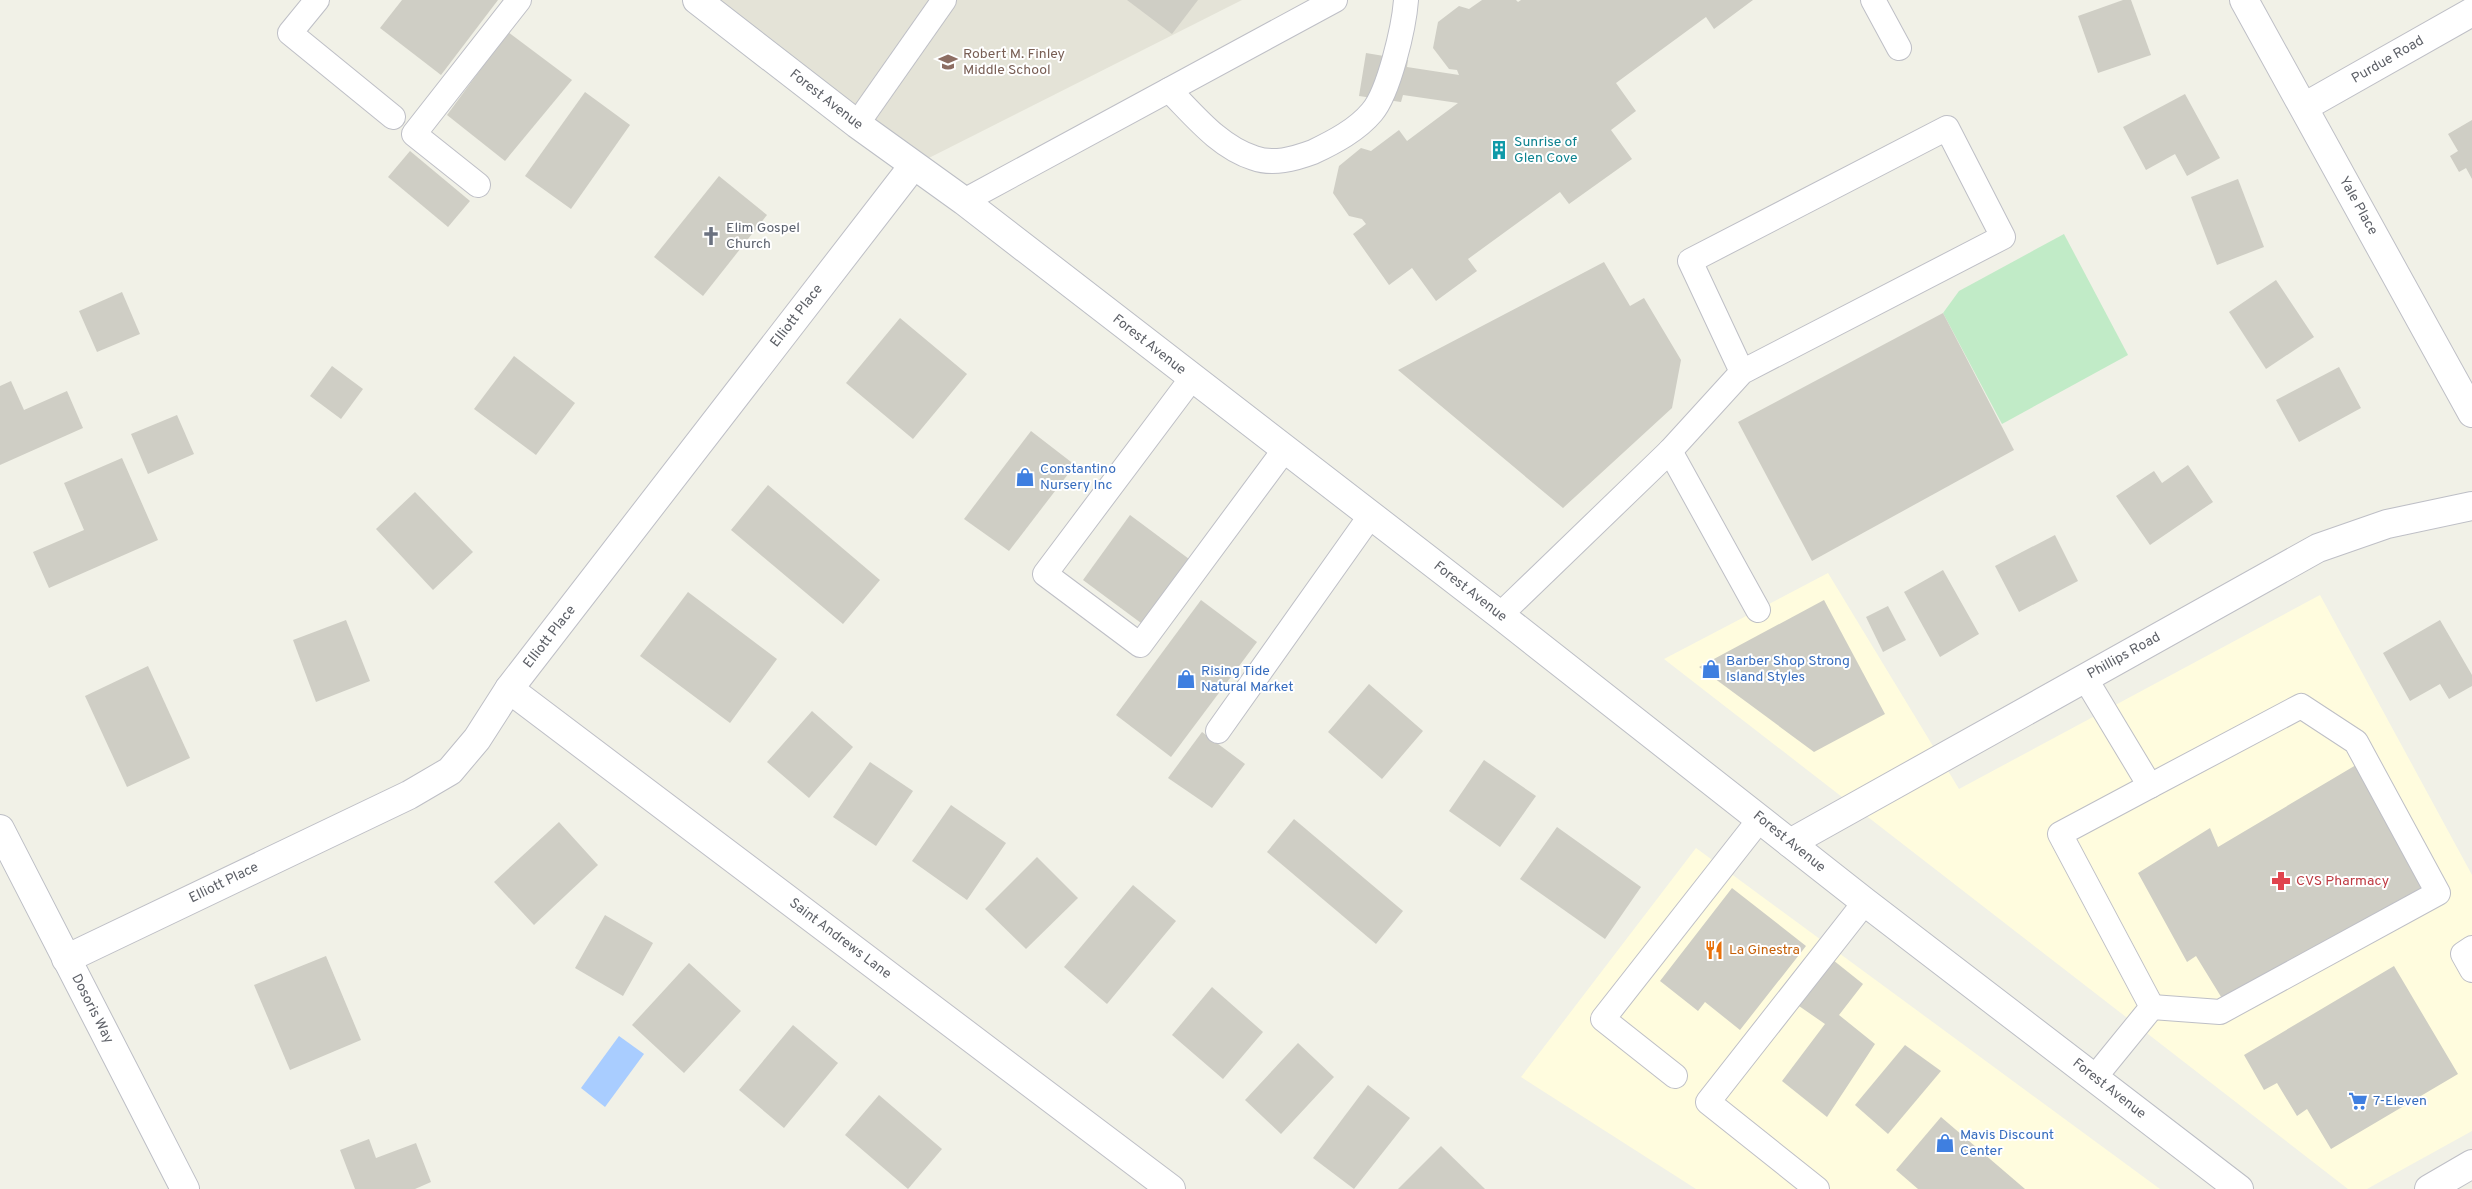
<svg xmlns="http://www.w3.org/2000/svg" width="2472" height="1189" viewBox="0 0 2472 1189" font-family="Overpass,sans-serif">
<style>
.commercial{fill:#fffcde}
.education{fill:#e4e3d7}
.green{fill:#c1ebc7}
.water{fill:#a9cdff}
.building{fill:#cfcec5}
.lines{fill:none;stroke-linecap:round;stroke-linejoin:round}
.lane-casing{stroke:#bebfc6;stroke-width:26}
.street-casing{stroke:#bebfc6;stroke-width:30}
.secondary-casing{stroke:#bcbec5;stroke-width:30}
.lane{stroke:#fff;stroke-width:24}
.street{stroke:#fff;stroke-width:28}
.secondary{stroke:#fff;stroke-width:28}
.labels{text-anchor:middle;dominant-baseline:central;stroke-width:4;stroke-linejoin:round;paint-order:stroke}
.education-label{font-size:14px;fill:#785e54;stroke:#fff;text-anchor:start}
.street-label{font-size:14px;fill:#5e6168;stroke:#fff}
.culture-label{font-size:14px;fill:#0d838f;stroke:#fff;text-anchor:start}
.worship-label{font-size:14px;fill:#5b616d;stroke:#fff;text-anchor:start}
.shop-label{font-size:14px;fill:#366cbe;stroke:#fff;text-anchor:start}
.health-label{font-size:14px;fill:#be3a42;stroke:#fff;text-anchor:start}
.food-label{font-size:14px;fill:#c56008;stroke:#fff;text-anchor:start}
</style>
<rect width="100%" height="100%" fill="#f1f1e7"/>
<!-- commercial -->
<g class="commercial">
<polygon points="1828,573 1959,789 2320,595 2472,875 2472,1131 2367,1189 2348,1189 1664,659"/>
<polygon points="1696,848 2160,1189 1696,1189 1521,1077"/>
</g>
<!-- education -->
<polygon class="education" points="697,0 1242,0 913,166"/>
<!-- green -->
<polygon class="green" points="2064,234 2128,355 2002,424 1943,313 1959,291"/>
<!-- water -->
<polygon class="water" points="619,1036 644,1054 605,1107 581,1088"/>
<!-- building -->
<g class="building">
<polygon points="402,0 498,0 441,75 380,28"/>
<polygon points="1127,0 1198,0 1172,34"/>
<polygon points="1482,0 1516,0 1518,2 1521,0 1753,0 1714,29 1706,17 1616,83 1636,111 1611,130 1632,159 1569,204 1560,192 1468,259 1477,271 1436,301 1412,268 1389,285 1353,234 1366,224 1362,219 1349,216 1333,193 1339,166 1361,148 1371,151 1399,130 1407,141 1458,103 1403,95 1401,102 1359,96 1366,53 1408,60 1407,67 1459,75 1457,70 1449,69 1433,48 1438,22 1459,6 1469,9"/>
<polygon points="2123,0 2131,0 2151,55 2098,73 2078,16"/>
<polygon points="508,32 572,80 505,161 447,115"/>
<polygon points="585,92 630,125 571,209 525,176"/>
<polygon points="2185,94 2220,158 2187,176 2175,154 2146,170 2123,127"/>
<polygon points="2472,120 2472,179 2466,168 2459,172 2450,156 2458,151 2448,134"/>
<polygon points="410,151 470,201 448,227 388,177"/>
<polygon points="719,176 767,215 703,296 654,257"/>
<polygon points="2238,179 2264,247 2217,265 2191,197"/>
<polygon points="1604,262 1630,306 1644,298 1681,360 1672,408 1563,508 1398,370"/>
<polygon points="2276,280 2314,337 2266,369 2229,312"/>
<polygon points="122,292 140,334 97,352 79,311"/>
<polygon points="1943,313 2014,450 1812,561 1738,422"/>
<polygon points="900,318 967,374 913,439 846,383"/>
<polygon points="514,356 575,403 536,455 474,409"/>
<polygon points="332,366 363,389 341,419 310,396"/>
<polygon points="2339,367 2361,408 2299,442 2276,400"/>
<polygon points="11,381 24,410 67,391 83,428 0,465 0,386"/>
<polygon points="177,415 194,454 148,474 131,434"/>
<polygon points="1031,431 1075,465 1009,551 964,519"/>
<polygon points="122,458 158,540 49,588 33,552 84,530 64,483"/>
<polygon points="2188,465 2213,502 2150,545 2116,496 2154,471 2162,483"/>
<polygon points="768,485 880,580 843,624 731,530"/>
<polygon points="415,492 473,552 433,590 376,529"/>
<polygon points="1130,515 1189,559 1141,623 1083,580"/>
<polygon points="2055,535 2078,581 2019,612 1995,566"/>
<polygon points="1943,570 1979,634 1940,657 1904,592"/>
<polygon points="688,592 777,659 730,723 640,656"/>
<polygon points="1201,600 1257,642 1171,757 1116,715"/>
<polygon points="1824,600 1885,714 1814,752 1699,667"/>
<polygon points="1888,606 1906,640 1883,652 1866,617"/>
<polygon points="346,620 370,681 316,702 293,640"/>
<polygon points="2440,620 2472,675 2472,686 2449,699 2440,684 2410,701 2383,653"/>
<polygon points="148,666 190,758 127,787 85,696"/>
<polygon points="1369,684 1423,731 1382,779 1328,732"/>
<polygon points="812,711 853,747 809,798 767,762"/>
<polygon points="1202,732 1245,764 1212,808 1168,778"/>
<polygon points="1484,760 1536,796 1500,847 1449,811"/>
<polygon points="870,762 913,791 876,846 833,817"/>
<polygon points="2356,765 2424,888 2223,1000 2196,956 2187,962 2138,873 2210,828 2218,847"/>
<polygon points="951,805 1006,843 967,900 912,861"/>
<polygon points="1294,819 1403,911 1376,944 1267,852"/>
<polygon points="559,822 598,865 534,925 494,882"/>
<polygon points="1557,827 1641,887 1605,939 1520,879"/>
<polygon points="1037,857 1078,898 1026,949 985,909"/>
<polygon points="1133,885 1176,921 1107,1004 1064,967"/>
<polygon points="1732,888 1806,946 1740,1030 1705,1002 1698,1011 1660,981"/>
<polygon points="605,915 653,943 623,996 575,968"/>
<polygon points="326,956 361,1040 290,1070 254,985"/>
<polygon points="1833,960 1863,984 1839,1015 1875,1044 1827,1117 1782,1081 1825,1024 1799,1006"/>
<polygon points="689,963 741,1011 684,1073 632,1025"/>
<polygon points="2394,966 2458,1074 2331,1149 2307,1109 2297,1116 2277,1083 2264,1090 2244,1055"/>
<polygon points="1212,987 1263,1032 1223,1079 1172,1035"/>
<polygon points="793,1025 838,1063 784,1128 739,1090"/>
<polygon points="1298,1043 1334,1077 1281,1134 1245,1100"/>
<polygon points="1905,1045 1941,1071 1888,1134 1855,1105"/>
<polygon points="1368,1085 1410,1118 1354,1189 1313,1158"/>
<polygon points="879,1095 942,1149 908,1189 845,1135"/>
<polygon points="1941,1117 2025,1189 1918,1189 1896,1170"/>
<polygon points="369,1139 376,1158 416,1143 431,1182 415,1189 355,1189 340,1150"/>
<polygon points="1441,1146 1485,1189 1398,1189"/>
</g>
<g class="lines">
<!-- lane casing -->
<g class="lane-casing">
<g id="lane">
<polyline points="317,0 290,33 393,117"/>
<polyline points="1873,0 1899,48"/>
<path d="M1169,90C1194,115 1219,147 1254,158C1273,165 1294,159 1313,152C1334,142 1357,130 1372,112C1389,92 1404,27 1406,0"/>
<polyline points="857,124 944,0"/>
<polyline points="478,185 414,134 519,0"/>
<polyline points="964,201 1335,0"/>
<polyline points="1192,378 1045,574 1140,645 1285,449"/>
<polyline points="1670,451 1758,610"/>
<polyline points="1500,615 1670,451 1742,372 2003,237 1947,128 1690,261 1742,372"/>
<polyline points="2085,678 2150,786 2060,834 2152,1007 2095,1077"/>
<polyline points="1218,731 1371,515"/>
<polyline points="2150,786 2301,706 2356,742 2438,893 2220,1012 2152,1007"/>
<polyline points="2472,948 2463,954 2472,970"/>
<polyline points="1675,1076 1603,1019 1760,819"/>
<polyline points="1817,1189 1708,1102 1865,902"/>
</g>
</g>
<!-- street casing -->
<g class="street-casing">
<g id="street">
<polyline points="2244,0 2472,413"/>
<polyline points="2304,107 2472,12"/>
<polyline points="509,689 1171,1189"/>
<polyline points="1790,843 2318,548 2387,524 2472,506"/>
<polyline points="66,959 409,795 450,771 477,739 509,689 913,166"/>
<polyline points="2429,1189 2472,1164"/>
</g>
</g>
<!-- secondary casing -->
<g class="secondary-casing">
<g id="secondary">
<polyline points="697,0 857,124 964,201 1500,615 1865,902 2239,1189"/>
<polyline points="0,829 185,1189"/>
</g>
</g>
<!-- lane -->
<use href="#lane" class="lane"/>
<!-- street -->
<use href="#street" class="street"/>
<!-- secondary -->
<use href="#secondary" class="secondary"/>
</g>
<!-- icons -->
<defs>
<g id="school-bare" transform="scale(1.5)"><path d="M0-5L7-2L0 1L-7-2ZM-4 1L0 2.5L4 1V4Q0 6-4 4Z" fill="#8d6e63" stroke="#fff" stroke-width="2.5" paint-order="stroke"/></g>
<g id="building-bare" transform="scale(1.5)"><path d="M-4-6H4V6H1V3H-1V6H-4ZM-2.5-4.3h1.7v1.8h-1.7ZM.8-4.3h1.7v1.8H.8ZM-2.5-1h1.7V.8h-1.7ZM.8-1h1.7V.8H.8Z" fill="#0f9aa8" stroke="#fff" stroke-width="2.5" paint-order="stroke"/></g>
<g id="church-bare" transform="scale(1.5)"><path d="M-1.2-6h2.4v3.5h3.3v2.4h-3.3V6h-2.4V-.1h-3.3v-2.4h3.3Z" fill="#6b7280" stroke="#fff" stroke-width="2.5" paint-order="stroke"/></g>
<g id="shop-bare" transform="scale(1.5)"><path d="M-5-2.5h2.3a2.7 3.5 0 0 1 5.4 0H5L5.5 6h-11ZM-1.5-2.5h3a1.5 2.3 0 0 0-3 0Z" fill="#3f7fe0" stroke="#fff" stroke-width="2.5" paint-order="stroke"/></g>
<g id="pharmacy-bare" transform="scale(1.5)"><path d="M-2-6h4v4h4v4h-4v4h-4v-4h-4v-4h4Z" fill="#e0444e" stroke="#fff" stroke-width="2.5" paint-order="stroke"/></g>
<g id="restaurant-bare" transform="scale(1.5)"><path d="M-5-6h1v4h1v-4h1v4h1v-4h1v5L-1.5 .5V6h-2V.5L-5-1ZM5-6V6H3V1.5H1.5Q1.5-4 5-6Z" fill="#e8710a" stroke="#fff" stroke-width="2.5" paint-order="stroke"/></g>
<g id="supermarket-bare" transform="scale(1.5)"><path d="M-6-5.5h2.5l.6 2H6L4.5 2H-2.5L-4.4-4H-6ZM-1.5 3.2a1.3 1.3 0 1 0 .1 0ZM3 3.2a1.3 1.3 0 1 0 .1 0Z" fill="#3f7fe0" stroke="#fff" stroke-width="2.5" paint-order="stroke"/></g>
</defs>
<g fill-rule="evenodd">
<use href="#school-bare" x="948" y="62"/>
<use href="#building-bare" x="1499" y="150"/>
<use href="#church-bare" x="711" y="236"/>
<use href="#shop-bare" x="1025" y="477"/>
<use href="#shop-bare" x="1711" y="669"/>
<use href="#shop-bare" x="1186" y="679"/>
<use href="#pharmacy-bare" x="2281" y="881"/>
<use href="#restaurant-bare" x="1714" y="950"/>
<use href="#supermarket-bare" x="2358" y="1101"/>
<use href="#shop-bare" x="1945" y="1143"/>
</g>
<g class="labels">
<!-- education labels -->
<g class="education-label">
<text x="963" y="54">Robert M. Finley<tspan x="963" dy="16">Middle School</tspan></text>
</g>
<!-- street labels -->
<g class="street-label">
<text transform="translate(2388 60) rotate(-30)">Purdue Road</text>
<text transform="translate(826 100) rotate(38)">Forest Avenue</text>
<text transform="translate(2358 206) rotate(61)">Yale Place</text>
<text transform="translate(797 316) rotate(-52)">Elliott Place</text>
<text transform="translate(1149 345) rotate(38)">Forest Avenue</text>
<text transform="translate(1470 592) rotate(38)">Forest Avenue</text>
<text transform="translate(550 637) rotate(-52)">Elliott Place</text>
<text transform="translate(2124 656) rotate(-29)">Phillips Road</text>
<text transform="translate(1789 842) rotate(39)">Forest Avenue</text>
<text transform="translate(224 883) rotate(-26)">Elliott Place</text>
<text transform="translate(840 939) rotate(37)">Saint Andrews Lane</text>
<text transform="translate(92 1009) rotate(63)">Dosoris Way</text>
<text transform="translate(2109 1089) rotate(38)">Forest Avenue</text>
</g>
<!-- culture labels -->
<g class="culture-label">
<text x="1514" y="142">Sunrise of<tspan x="1514" dy="16">Glen Cove</tspan></text>
</g>
<!-- worship labels -->
<g class="worship-label">
<text x="726" y="228">Elim Gospel<tspan x="726" dy="16">Church</tspan></text>
</g>
<!-- shop labels -->
<g class="shop-label">
<text x="1040" y="469">Constantino<tspan x="1040" dy="16">Nursery Inc</tspan></text>
<text x="1726" y="661">Barber Shop Strong<tspan x="1726" dy="16">Island Styles</tspan></text>
<text x="1201" y="671">Rising Tide<tspan x="1201" dy="16">Natural Market</tspan></text>
<text x="2373" y="1101">7-Eleven</text>
<text x="1960" y="1135">Mavis Discount<tspan x="1960" dy="16">Center</tspan></text>
</g>
<!-- health labels -->
<g class="health-label">
<text x="2296" y="881">CVS Pharmacy</text>
</g>
<!-- food labels -->
<g class="food-label">
<text x="1729" y="950">La Ginestra</text>
</g>
</g>
</svg>
